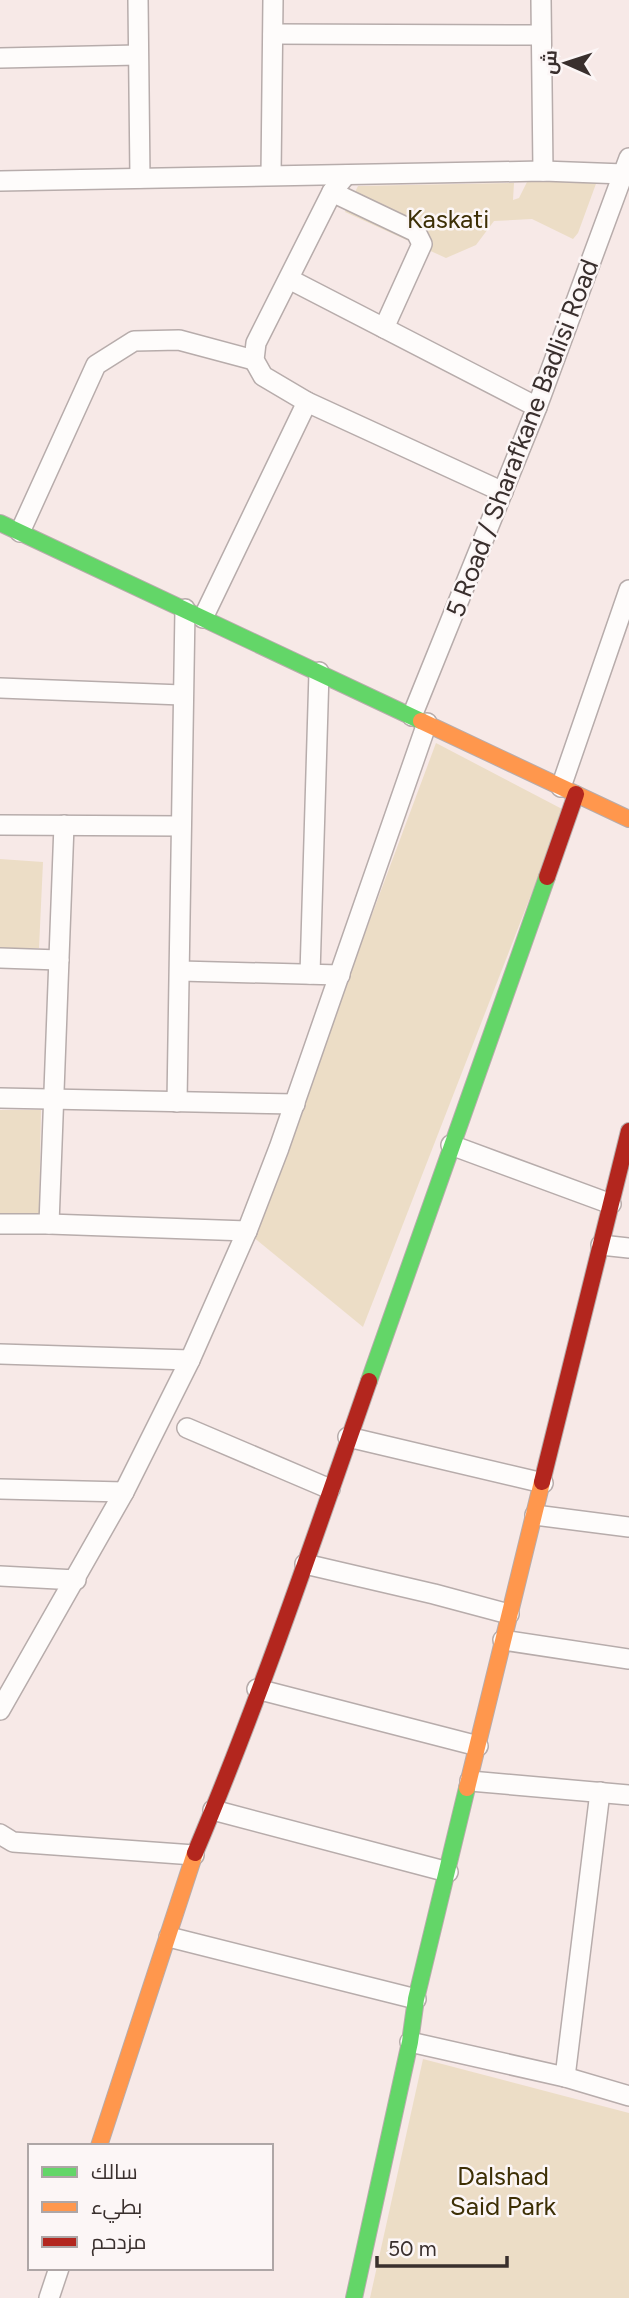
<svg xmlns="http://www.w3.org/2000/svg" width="629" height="2298" viewBox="0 0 629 2298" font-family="Figtree,Cairo,sans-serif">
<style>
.green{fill:#ecddc6}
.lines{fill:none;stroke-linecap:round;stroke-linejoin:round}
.street-casing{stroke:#b7acab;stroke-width:22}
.fast-casing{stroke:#b7acab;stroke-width:18}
.slow-casing{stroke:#b7acab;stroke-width:18}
.jam-casing{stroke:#b7acab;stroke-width:18}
.street{stroke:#fefcfb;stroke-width:19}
.fast{stroke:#63d668;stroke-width:16}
.slow{stroke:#ff974d;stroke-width:16}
.jam{stroke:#b3261e;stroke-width:16}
.labels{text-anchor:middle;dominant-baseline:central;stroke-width:5;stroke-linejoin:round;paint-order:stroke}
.park-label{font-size:26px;fill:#3d2f05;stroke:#fcf6f6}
.street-label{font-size:26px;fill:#392f2d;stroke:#fcf6f6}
</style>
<rect width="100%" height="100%" fill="#f7e9e7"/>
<!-- green -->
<g class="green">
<polygon points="597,181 578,233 573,239 532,219 494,221 476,245 446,258 345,212 358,186 514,183 513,200 519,198 527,182"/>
<polygon points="436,743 564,810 363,1327 252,1236"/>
<polygon points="0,859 43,862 39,948 0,948"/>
<polygon points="0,1110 41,1110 39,1215 0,1216"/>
<polygon points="423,2059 629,2113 629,2298 370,2298"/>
</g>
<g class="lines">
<!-- street casing -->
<g class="street-casing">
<g id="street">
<polyline points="138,0 140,178"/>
<polyline points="541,0 543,171"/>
<polyline points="273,34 541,35"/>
<polyline points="0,58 138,55"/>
<polyline points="271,175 273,0"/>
<polyline points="346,175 332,192 256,343 254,360 263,376 307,402 503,492"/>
<polyline points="0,181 543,171 624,174"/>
<polyline points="332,192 416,232 422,244 384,328"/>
<polyline points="289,279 537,407"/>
<polyline points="20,532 96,365 134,341 179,340 254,360"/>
<polyline points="203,618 307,402"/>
<polyline points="0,688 182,695"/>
<polyline points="412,716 537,407 629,158"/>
<polyline points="561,787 629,590"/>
<polyline points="0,825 181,826"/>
<polyline points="0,958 59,960"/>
<polyline points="180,971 340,975"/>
<polyline points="310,974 319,672"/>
<polyline points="0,1098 295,1104"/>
<polyline points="177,1102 185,609"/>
<polyline points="451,1145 611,1204"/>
<polyline points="0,1224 49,1224 247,1231"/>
<polyline points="49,1224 64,825"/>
<polyline points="601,1245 629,1248"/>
<polyline points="0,1354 190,1360"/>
<polyline points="187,1428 330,1489"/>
<polyline points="348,1437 543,1483"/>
<polyline points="0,1489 124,1492"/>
<polyline points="535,1515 629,1527"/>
<polyline points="305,1564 434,1594 509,1614"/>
<polyline points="0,1576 76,1580"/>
<polyline points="503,1640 629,1659"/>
<polyline points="257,1689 478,1746"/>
<polyline points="0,1710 124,1492 190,1360 247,1231 279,1148 427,723"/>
<polyline points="470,1781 629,1795"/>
<polyline points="213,1810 448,1872"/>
<polyline points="0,1834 13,1842 194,1855"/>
<polyline points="169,1937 416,1999"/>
<polyline points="410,2042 565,2077 629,2096"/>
<polyline points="565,2077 600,1792"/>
<polyline points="49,2298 59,2268"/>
</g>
</g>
<!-- fast casing -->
<g class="fast-casing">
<g id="fast">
<polyline points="0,523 421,721"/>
<polyline points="369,1381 547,877"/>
<polyline points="354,2298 410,2042 416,1999 467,1788"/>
</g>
</g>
<!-- slow casing -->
<g class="slow-casing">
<g id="slow">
<polyline points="421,721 629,819"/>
<polyline points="467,1788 542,1482"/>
<polyline points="99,2146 195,1853"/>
</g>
</g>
<!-- jam casing -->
<g class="jam-casing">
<g id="jam">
<polyline points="547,877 576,794"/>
<polyline points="542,1482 629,1131"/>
<path d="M195,1853C260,1699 314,1539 369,1381"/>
</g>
</g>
<!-- street -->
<use href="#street" class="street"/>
<!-- fast -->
<use href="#fast" class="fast"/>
<!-- slow -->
<use href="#slow" class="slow"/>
<!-- jam -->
<use href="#jam" class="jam"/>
</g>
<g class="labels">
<!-- park labels -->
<g class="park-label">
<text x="448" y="219">Kaskati</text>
<text x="503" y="2176">Dalshad<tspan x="503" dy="30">Said Park</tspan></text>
</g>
<!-- street labels -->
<g class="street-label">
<text transform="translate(522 438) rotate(-69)">5 Road / Sharafkane Badlisi Road</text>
</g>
</g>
<!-- legend -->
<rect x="28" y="2144" width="245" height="126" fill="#fcf6f6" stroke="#aea6a6" stroke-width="2"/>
<rect x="42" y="2167" width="35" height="10" fill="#63d668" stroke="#aea6a6" stroke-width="2"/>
<text x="91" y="2179" font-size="21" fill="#392f2d">سالك</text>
<rect x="42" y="2202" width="35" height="10" fill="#ff974d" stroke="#aea6a6" stroke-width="2"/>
<text x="91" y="2214" font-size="21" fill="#392f2d">بطيء</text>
<rect x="42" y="2237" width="35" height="10" fill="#b3261e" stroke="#aea6a6" stroke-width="2"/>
<text x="91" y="2249" font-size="21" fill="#392f2d">مزدحم</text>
<!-- north arrow -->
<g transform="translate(566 63) rotate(273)" stroke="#fcf6f6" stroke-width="5" paint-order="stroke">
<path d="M0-5L12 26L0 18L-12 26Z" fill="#392f2d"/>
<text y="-10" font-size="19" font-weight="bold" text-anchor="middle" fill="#392f2d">ش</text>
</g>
<!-- scale -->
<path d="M377 2256v10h130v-10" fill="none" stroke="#392f2d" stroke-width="3.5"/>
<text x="388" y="2256" font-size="21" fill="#392f2d" stroke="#fcf6f6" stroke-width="5" paint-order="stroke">50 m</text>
</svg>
